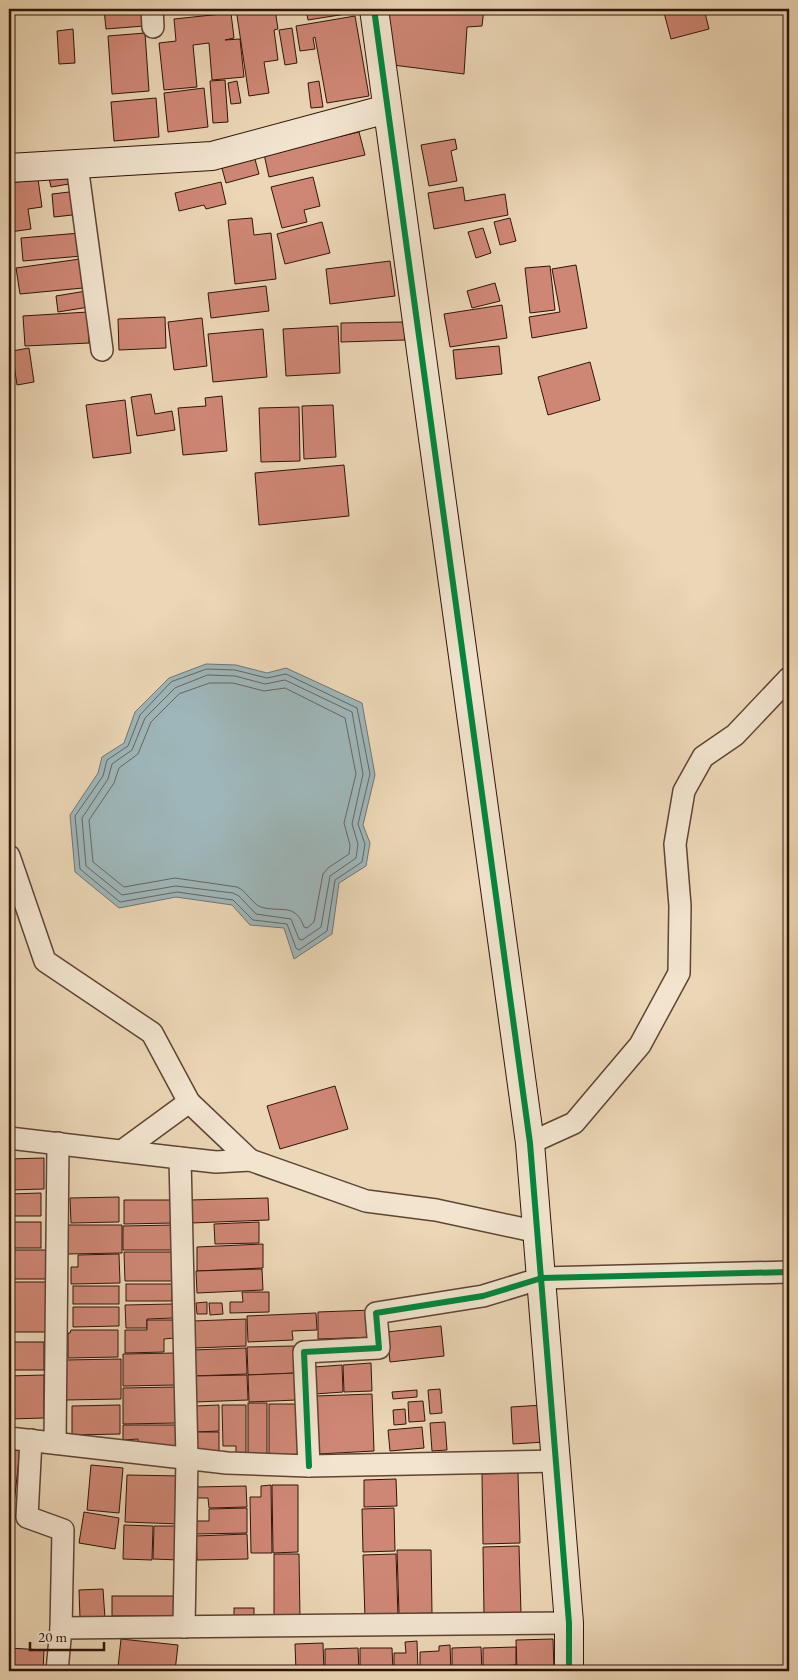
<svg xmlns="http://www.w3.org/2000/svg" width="798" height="1680" viewBox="0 0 798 1680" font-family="'EB Garamond',serif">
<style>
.water{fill:#9eb6b9;stroke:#727573}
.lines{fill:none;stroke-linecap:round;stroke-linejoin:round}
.shore{stroke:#676561;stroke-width:1}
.building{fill:#cf8775;stroke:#301409}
.street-casing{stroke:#5f4434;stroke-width:24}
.secondary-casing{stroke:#301409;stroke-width:30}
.street{stroke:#f2e4cf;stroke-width:21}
.secondary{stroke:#f2e4cf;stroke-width:28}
.cycleway-casing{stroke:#f2e4cf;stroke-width:9}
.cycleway{stroke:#00873e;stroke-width:6}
</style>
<rect width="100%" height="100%" fill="#ebd6b5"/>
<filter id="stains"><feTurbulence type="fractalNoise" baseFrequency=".004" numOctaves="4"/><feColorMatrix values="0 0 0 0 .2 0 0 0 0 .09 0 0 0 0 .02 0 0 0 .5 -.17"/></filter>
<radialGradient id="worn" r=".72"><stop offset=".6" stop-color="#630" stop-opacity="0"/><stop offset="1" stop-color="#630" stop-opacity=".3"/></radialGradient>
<!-- water -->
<polygon class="water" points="206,664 236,665 267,673 286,668 362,703 375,775 363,825 370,843 366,866 339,883 332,934 294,959 284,928 250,925 232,905 176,897 119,908 75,872 70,815 98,773 102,757 124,743 135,712 169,678"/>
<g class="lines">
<!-- shore -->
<g class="shore">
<polygon points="207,669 235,670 267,678 286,674 357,708 370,774 358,824 365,844 362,862 335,880 327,931 299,950 296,948 287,924 253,920 233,900 177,892 120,902 80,869 75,816 103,776 107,760 128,746 140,715 171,682"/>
<polygon points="208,675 235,676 265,684 285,680 352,712 363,774 352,824 358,844 356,858 330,876 321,927 302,940 299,939 291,919 256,914 239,896 233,893 176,886 122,895 86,866 82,818 108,779 112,764 132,750 145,718 175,688"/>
<path d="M210,683H233L264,691L285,688L345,718L356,774L344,823L350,845L349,854L328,868L323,874L314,922L307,928L304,927C295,902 281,913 261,907C252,904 247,891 237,887L175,878L124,887L93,862L89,820L114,783L119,768L138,754L151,722L179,694Z"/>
</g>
</g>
<!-- building -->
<g class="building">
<polygon points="9,9 22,9 22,12 9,14"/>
<polygon points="104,9 156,9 157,25 106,29"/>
<polygon points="236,9 275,9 278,29 274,30 278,60 264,62 269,93 249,96"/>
<polygon points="306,9 352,9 352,13 308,20"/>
<polygon points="385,9 484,9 482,26 467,27 464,74 393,65"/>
<polygon points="663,9 704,9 709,29 671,39"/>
<polygon points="231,13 234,38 225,40 240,39 244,77 212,80 209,43 193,45 197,87 164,90 159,43 176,41 174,19"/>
<polygon points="355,16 369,96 327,103 315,37 313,38 315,49 300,51 296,26"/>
<polygon points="292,28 297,63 285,65 279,30"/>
<polygon points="73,29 75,63 59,64 57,31"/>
<polygon points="145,33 149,91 112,94 108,36"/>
<polygon points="225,80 228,122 213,123 210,81"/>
<polygon points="237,81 241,103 231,104 228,83"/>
<polygon points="319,81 323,107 311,108 308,83"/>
<polygon points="204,88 208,127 168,132 164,93"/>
<polygon points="156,98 159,137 114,141 111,102"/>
<polygon points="359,132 365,155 269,177 264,154"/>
<polygon points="455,139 457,149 451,151 457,181 429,186 421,145"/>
<polygon points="253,152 259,174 226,183 220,161"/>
<polygon points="73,174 75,183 51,187 49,178"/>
<polygon points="313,177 320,206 304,210 307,222 282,228 271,187"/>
<polygon points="38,179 42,207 28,209 31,229 10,232 9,183"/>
<polygon points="221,182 226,204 206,209 204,205 179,211 175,193"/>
<polygon points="463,187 465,201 505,194 508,215 434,229 428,193"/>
<polygon points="78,191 81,214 54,217 52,194"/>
<polygon points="252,218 254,235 271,233 276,279 235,284 228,220"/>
<polygon points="510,218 516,241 500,245 494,222"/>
<polygon points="322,222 330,253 285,264 277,234"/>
<polygon points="483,228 491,253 476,258 468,232"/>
<polygon points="80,233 82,256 23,261 21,238"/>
<polygon points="80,259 83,288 20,294 16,268"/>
<polygon points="390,261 395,296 330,304 326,269"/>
<polygon points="576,265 587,328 532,338 529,317 560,312 552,269"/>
<polygon points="550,266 555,310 530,313 525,268"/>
<polygon points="495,283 500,301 472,308 467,291"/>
<polygon points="266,286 269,311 211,318 208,293"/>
<polygon points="86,291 89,307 58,312 56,296"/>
<polygon points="502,305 507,338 450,347 444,314"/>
<polygon points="88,312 89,343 25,346 23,316"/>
<polygon points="165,317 166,348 119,350 118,319"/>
<polygon points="202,318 207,366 174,370 168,322"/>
<polygon points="404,322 405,340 341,342 341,323"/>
<polygon points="338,326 340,373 286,376 283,329"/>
<polygon points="263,329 267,377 213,382 208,334"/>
<polygon points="499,346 502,374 456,379 453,350"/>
<polygon points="29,348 34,382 17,385 12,351"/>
<polygon points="590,362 600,400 548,415 538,377"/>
<polygon points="151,394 155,414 172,411 175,430 137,436 131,397"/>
<polygon points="222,396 227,451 183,455 178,408 206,406 205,398"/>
<polygon points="125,400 131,453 93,458 86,405"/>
<polygon points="333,405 336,457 304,459 302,406"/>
<polygon points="299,407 300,461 261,462 259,408"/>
<polygon points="344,465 349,516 259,525 255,473"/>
<polygon points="335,1086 348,1129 280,1149 267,1106"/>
<polygon points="44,1158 44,1189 9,1190 9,1159"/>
<polygon points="41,1193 41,1216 9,1216 9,1194"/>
<polygon points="119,1197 119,1222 71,1223 70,1198"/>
<polygon points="268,1198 269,1220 191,1223 190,1200"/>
<polygon points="124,1200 172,1200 173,1223 124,1224"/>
<rect x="9" y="1222" width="32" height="26"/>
<polygon points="259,1222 259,1243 215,1244 214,1224"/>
<polygon points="67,1225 122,1225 122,1253 67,1254"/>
<polygon points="174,1225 174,1250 123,1250 123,1226"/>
<polygon points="263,1244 263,1268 197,1271 197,1247"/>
<rect x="9" y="1250" width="38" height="29"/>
<polygon points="124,1252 173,1252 173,1281 125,1281"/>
<polygon points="119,1254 120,1283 71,1284 71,1267 78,1267 78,1255"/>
<polygon points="262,1269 263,1290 197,1293 196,1271"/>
<rect x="9" y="1282" width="38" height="50"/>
<rect x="126" y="1284" width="46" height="17"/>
<rect x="73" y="1286" width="46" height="18"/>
<polygon points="242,1292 269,1292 269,1312 230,1313 230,1302 243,1302"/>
<polygon points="207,1302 207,1314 197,1314 196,1303"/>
<polygon points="209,1303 222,1303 223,1314 210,1315"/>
<polygon points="173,1304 173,1318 147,1319 147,1328 126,1328 125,1305"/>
<polygon points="73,1307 119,1307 119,1326 73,1327"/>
<polygon points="373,1310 374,1337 318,1339 318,1312"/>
<polygon points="316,1313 317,1330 292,1331 293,1340 248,1342 247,1316"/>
<polygon points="246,1319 246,1346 194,1348 193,1321"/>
<polygon points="147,1320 174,1320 175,1338 164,1339 164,1352 125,1353 125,1330 147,1330"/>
<polygon points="441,1326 444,1356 390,1362 387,1332"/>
<polygon points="71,1330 118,1330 118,1357 68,1358 68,1333 70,1333"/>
<rect x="9" y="1342" width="35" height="28"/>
<polygon points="295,1346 295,1373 248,1375 247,1347"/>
<polygon points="246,1348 247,1374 194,1376 193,1350"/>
<polygon points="176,1353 176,1385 123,1386 123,1354"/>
<polygon points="121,1359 121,1399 66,1400 65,1360"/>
<polygon points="371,1363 372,1391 344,1392 343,1365"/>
<polygon points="342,1365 343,1392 315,1394 314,1367"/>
<polygon points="296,1373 297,1400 249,1402 248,1375"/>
<polygon points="44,1375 44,1418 9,1419 9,1376"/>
<polygon points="247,1375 248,1400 195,1402 194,1376"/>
<polygon points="176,1387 176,1423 123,1424 123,1388"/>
<polygon points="440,1389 442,1413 430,1414 428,1390"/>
<polygon points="417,1390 417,1397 393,1399 392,1392"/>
<polygon points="372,1394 374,1451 318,1454 316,1396"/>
<polygon points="423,1401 425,1421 409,1422 408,1402"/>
<rect x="248" y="1403" width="19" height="54"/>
<polygon points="269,1404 300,1404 299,1458 269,1458"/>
<polygon points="120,1405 120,1434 72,1435 72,1406"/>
<polygon points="219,1405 219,1431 196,1432 195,1406"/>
<polygon points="222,1405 246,1405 246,1458 236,1458 236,1446 223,1446"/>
<polygon points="543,1405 545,1442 513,1444 511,1407"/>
<polygon points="405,1409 406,1424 394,1425 393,1410"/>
<polygon points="445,1422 447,1450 432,1451 430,1423"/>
<polygon points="123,1425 176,1425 176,1450 138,1450 138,1439 123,1440"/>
<polygon points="422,1427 424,1448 390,1451 388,1430"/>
<rect x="196" y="1432" width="23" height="24"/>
<polygon points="9,1448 20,1450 14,1504 9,1503"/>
<polygon points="91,1465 123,1468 119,1513 87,1510"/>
<polygon points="518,1473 520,1543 483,1544 482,1474"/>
<polygon points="127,1475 182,1476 180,1524 125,1522"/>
<polygon points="396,1479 397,1506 364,1507 364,1480"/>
<polygon points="271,1485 272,1553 251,1553 250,1497 261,1497 261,1486"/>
<polygon points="272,1485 298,1485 298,1552 273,1553"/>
<polygon points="246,1486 247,1507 209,1508 208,1498 196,1498 196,1487"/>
<polygon points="247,1508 247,1533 196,1534 196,1521 209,1521 209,1509"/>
<polygon points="394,1508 395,1551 363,1552 362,1509"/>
<polygon points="84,1512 119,1518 115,1549 79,1543"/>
<polygon points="124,1525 153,1526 152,1560 123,1559"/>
<polygon points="154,1526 180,1526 179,1560 153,1559"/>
<polygon points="247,1534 248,1559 197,1560 196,1536"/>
<polygon points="519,1546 521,1614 484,1615 483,1547"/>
<polygon points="397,1550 431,1550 432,1613 399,1614"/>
<polygon points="274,1554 299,1554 300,1619 274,1620"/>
<polygon points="396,1554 398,1617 365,1618 363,1555"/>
<polygon points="103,1589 105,1619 80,1619 79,1590"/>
<rect x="112" y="1596" width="65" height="20"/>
<rect x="234" y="1608" width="20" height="14"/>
<polygon points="121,1639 178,1645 175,1671 118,1667"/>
<polygon points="553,1639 554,1671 517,1671 516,1640"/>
<polygon points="417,1641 418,1671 394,1671 394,1653 406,1653 405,1642"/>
<polygon points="323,1643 324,1671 296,1671 295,1644"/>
<polygon points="450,1645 451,1671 420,1671 420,1652 439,1651 439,1646"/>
<polygon points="481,1647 482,1671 452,1671 452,1648"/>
<polygon points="516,1647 516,1665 483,1667 483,1648"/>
<polygon points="9,1648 44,1650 43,1671 9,1671"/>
<polygon points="358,1648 359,1671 325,1671 325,1649"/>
<polygon points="360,1648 392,1648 393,1671 360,1671"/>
<polygon points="118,1668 150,1671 118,1671"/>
</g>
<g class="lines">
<!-- street casing -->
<g class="street-casing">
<g id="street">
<polyline points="152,9 153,27"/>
<polyline points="77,165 102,350"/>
<polyline points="9,856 45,961 152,1033 189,1102 250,1160"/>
<polyline points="9,1138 180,1158 216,1162 250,1160 366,1201 436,1210 538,1232"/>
<polyline points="530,1143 574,1123 640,1045 679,973 680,906 675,844 684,791 703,757 735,735 789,678"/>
<polyline points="122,1151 189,1102"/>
<polyline points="180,1158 187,1458 184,1627"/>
<polyline points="9,1438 227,1463 309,1466 558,1461"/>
<polyline points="31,1440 27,1517 63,1530 61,1628"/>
<polyline points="55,1443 58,1143"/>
<polyline points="309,1466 304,1352 379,1348 376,1313 483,1296 542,1278 789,1272"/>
<polyline points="57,1671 61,1628 569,1623"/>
</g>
</g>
<!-- secondary casing -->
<g class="secondary-casing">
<g id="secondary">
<polyline points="374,9 530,1143 569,1623 569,1671"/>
<polyline points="9,168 212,156 387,109"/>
</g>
</g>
<!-- street -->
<use href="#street" class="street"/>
<!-- secondary -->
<use href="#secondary" class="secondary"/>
<!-- cycleway casing -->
<g class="cycleway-casing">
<g id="cycleway">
<polyline points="374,9 530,1143 569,1623 569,1671"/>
<polyline points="309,1466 304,1352 379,1348 376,1313 483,1296 542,1278 789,1272"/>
</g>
</g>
<!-- cycleway -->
<use href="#cycleway" class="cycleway"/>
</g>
<!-- margin -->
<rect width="798" height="1680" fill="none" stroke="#ebd6b5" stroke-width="30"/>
<rect x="10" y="10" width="778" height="1660" fill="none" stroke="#301409" stroke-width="2.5"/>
<rect x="15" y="15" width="768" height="1650" fill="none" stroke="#301409"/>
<!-- scale -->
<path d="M30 1642v8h74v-8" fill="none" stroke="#301409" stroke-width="2.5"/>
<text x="38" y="1642" font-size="15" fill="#301409" stroke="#f2e4cf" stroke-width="4" paint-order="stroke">20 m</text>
<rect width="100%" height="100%" filter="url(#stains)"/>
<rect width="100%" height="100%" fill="url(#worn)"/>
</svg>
